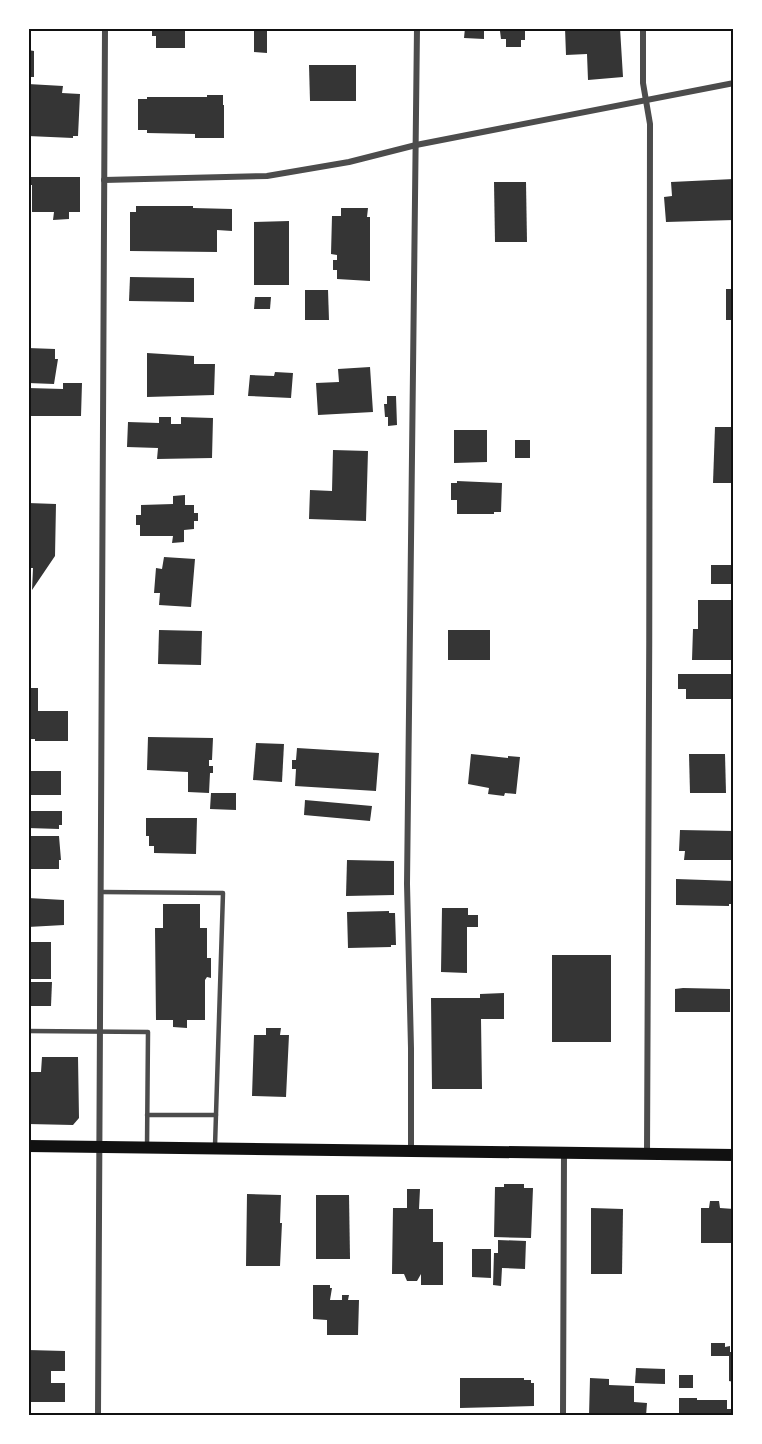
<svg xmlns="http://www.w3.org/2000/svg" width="762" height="1444" viewBox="0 0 762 1444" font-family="'Archivo Narrow',sans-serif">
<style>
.building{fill:#353535}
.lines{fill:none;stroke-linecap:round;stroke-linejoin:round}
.service{stroke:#4c4c4c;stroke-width:4.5}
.minor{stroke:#4c4c4c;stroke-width:6}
.secondary{stroke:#111;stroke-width:12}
.neatline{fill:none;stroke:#111;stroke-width:2}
</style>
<rect width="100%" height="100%" fill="#fff"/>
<!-- building -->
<g class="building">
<polygon points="152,28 185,28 185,48 156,48 156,36 152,36"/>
<polygon points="254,28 267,28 267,53 254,52"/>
<polygon points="465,28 484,28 484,39 464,38"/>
<polygon points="488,28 525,28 525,40 521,40 521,47 506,47 506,39 501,39 500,31 488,31"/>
<polygon points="565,28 620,28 623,77 588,80 587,54 566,55"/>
<polygon points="28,50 34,51 34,77 28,77"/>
<polygon points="309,65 356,65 356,101 310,101"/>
<polygon points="28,84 63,86 62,93 80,94 78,136 73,136 73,138 28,136"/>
<polygon points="207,95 223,95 223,105 224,105 224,138 195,138 195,134 147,133 147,130 138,130 138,99 147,99 147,97 207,97"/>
<polygon points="28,177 80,177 80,212 69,212 69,219 53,220 54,212 32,212 32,185 28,185"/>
<polygon points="734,179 734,220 666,222 664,197 672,196 671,182"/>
<polygon points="494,182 526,182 527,242 495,242"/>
<polygon points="136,206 193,206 193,208 232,209 232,231 217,230 217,252 130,251 130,212 136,212"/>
<polygon points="341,208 368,208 367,217 370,217 370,281 337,279 337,270 333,270 333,260 337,260 337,255 331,254 332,216 341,216"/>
<polygon points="289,221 289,285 254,285 254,222"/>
<polygon points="130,277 194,278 194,302 129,301"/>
<rect x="726" y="289" width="8" height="31"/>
<polygon points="305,290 328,290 329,320 305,320"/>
<polygon points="255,297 271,297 270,309 254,309"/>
<polygon points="28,348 55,349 55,359 58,359 54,384 28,383"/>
<polygon points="147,353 194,356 194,364 215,364 214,395 147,397"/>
<polygon points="370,367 373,412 318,415 316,383 339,382 338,369"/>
<polygon points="275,372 293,373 291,398 248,396 250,375 274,376"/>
<polygon points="63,383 82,383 81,416 28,416 28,388 63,389"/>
<polygon points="387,396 396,396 397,425 388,426 388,417 385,417 384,404 387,404"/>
<polygon points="159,417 171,417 171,424 181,424 181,417 213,418 212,458 157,459 158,448 127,447 128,422 159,423"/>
<polygon points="715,427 734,427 734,483 713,483"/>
<polygon points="454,430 487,430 487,462 454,463"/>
<rect x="515" y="440" width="15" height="18"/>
<polygon points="333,450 368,451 366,521 309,519 310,490 332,491"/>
<polygon points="457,481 502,483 501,512 494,512 494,514 457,514 457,500 451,500 451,483 457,483"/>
<polygon points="185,495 185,505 194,505 194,513 198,513 198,521 194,521 194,529 184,530 184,542 172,543 173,536 140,536 140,525 136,525 136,515 141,515 141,505 173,504 173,496"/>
<polygon points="28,503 56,504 55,556 32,590 33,568 28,568"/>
<polygon points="164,557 195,559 191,607 159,605 160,593 154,593 156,568 162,569"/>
<rect x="711" y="565" width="23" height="19"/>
<polygon points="698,600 732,600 732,660 692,660 693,629 698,629"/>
<polygon points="159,630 202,631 201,665 158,664"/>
<rect x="448" y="630" width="42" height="30"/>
<polygon points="678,674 732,674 733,699 686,699 686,689 678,689"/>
<polygon points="28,688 38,688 38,711 68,711 68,741 35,741 35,739 28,739"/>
<polygon points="148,737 213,738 212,760 209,760 209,766 213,766 213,773 210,773 209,793 188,792 188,772 147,770"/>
<polygon points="256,743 284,744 282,782 253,780"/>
<polygon points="297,748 379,753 376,791 295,786 296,769 292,769 292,760 296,760"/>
<polygon points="471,754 508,758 508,756 520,757 516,794 505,793 504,796 488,794 489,788 468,784"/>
<polygon points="689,754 725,754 726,793 690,793"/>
<rect x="28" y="771" width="33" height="24"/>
<polygon points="211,793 236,793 236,810 210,809"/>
<polygon points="305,800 372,806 370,821 304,815"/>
<polygon points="28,811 62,811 62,825 59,825 59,829 28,828"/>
<polygon points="146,818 197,818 196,854 154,853 154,846 149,846 149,836 146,836"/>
<polygon points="680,830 734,831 734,857 731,857 731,860 684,860 685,851 679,851"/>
<polygon points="28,836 59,836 61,860 59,860 59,869 28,869"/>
<polygon points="347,860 394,861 394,895 346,896"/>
<polygon points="676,879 734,881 734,904 729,904 729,906 676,905"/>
<polygon points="28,898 64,900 64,925 28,927"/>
<polygon points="163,904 200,904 200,928 207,928 207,958 211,958 211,978 207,977 205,980 205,1020 187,1020 187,1028 173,1027 173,1020 156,1020 155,928 163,928"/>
<polygon points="442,908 468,908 468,915 478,915 478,927 467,927 467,973 441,972"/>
<polygon points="389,911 389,913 395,913 396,945 391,945 391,947 348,948 347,912"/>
<rect x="28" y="942" width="23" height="37"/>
<rect x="552" y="955" width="59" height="87"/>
<polygon points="28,982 52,982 51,1006 28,1006"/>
<polygon points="683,988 730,989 730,1012 675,1012 675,989"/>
<polygon points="504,993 504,1019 481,1019 482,1089 432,1089 431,998 480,998 480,994"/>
<polygon points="266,1028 281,1028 280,1035 289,1035 286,1097 252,1096 254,1035 266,1035"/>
<polygon points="42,1057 78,1057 79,1118 73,1125 28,1124 28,1072 41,1072"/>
<polygon points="504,1184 524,1184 524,1188 533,1188 531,1238 494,1237 495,1187 504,1187"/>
<polygon points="407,1189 420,1189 419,1209 433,1209 433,1242 443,1242 443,1285 421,1285 421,1274 417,1281 407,1281 404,1274 392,1274 393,1208 407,1208"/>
<polygon points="247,1194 281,1195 280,1223 282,1223 280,1266 246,1266"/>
<polygon points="316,1195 349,1195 350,1259 316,1259"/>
<polygon points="710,1201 719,1201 720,1208 734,1209 734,1243 701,1243 701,1208 709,1208"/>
<polygon points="591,1208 623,1209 622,1274 591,1274"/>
<polygon points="498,1240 526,1241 525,1269 502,1268 501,1286 493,1285 494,1253 498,1253"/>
<polygon points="472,1249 491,1249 491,1278 472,1277"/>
<polygon points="313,1285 330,1285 330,1288 332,1288 330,1300 342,1300 342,1295 349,1295 348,1300 359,1300 358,1335 327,1335 327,1320 313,1319"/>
<polygon points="711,1343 725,1343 725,1347 730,1346 730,1352 734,1352 734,1382 729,1381 729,1356 711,1356"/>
<polygon points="28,1350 65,1351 65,1371 51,1371 51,1383 65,1383 65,1402 28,1402"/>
<polygon points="636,1368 665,1369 665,1384 635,1383"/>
<rect x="679" y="1375" width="14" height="13"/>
<polygon points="460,1378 524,1378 524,1380 531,1380 531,1383 534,1383 534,1406 460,1408"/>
<polygon points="590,1378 609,1379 609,1385 634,1386 634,1402 647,1403 646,1416 589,1416"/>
<polygon points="679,1398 697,1398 697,1400 727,1400 727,1409 734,1409 734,1416 679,1416"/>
</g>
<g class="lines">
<!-- service -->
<g class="service">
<polyline points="101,892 223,893 215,1146"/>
<polyline points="28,1031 148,1032 147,1147"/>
<polyline points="147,1115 216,1115"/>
</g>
<!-- minor -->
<g class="minor">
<path d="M643,28V83L650,124C651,467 648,811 647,1154"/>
<polyline points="104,180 267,176 349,162 416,145 734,83"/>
<polyline points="411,1151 411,1048 407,884 417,28"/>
<polyline points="98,1416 105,28"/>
<polyline points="563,1416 564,1153"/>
</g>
<!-- secondary -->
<polyline class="secondary" points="28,1146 734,1155"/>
</g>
<!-- border -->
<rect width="762" height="1444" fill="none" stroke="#ffffff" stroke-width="60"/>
<rect x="30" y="30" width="702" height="1384" class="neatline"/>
</svg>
